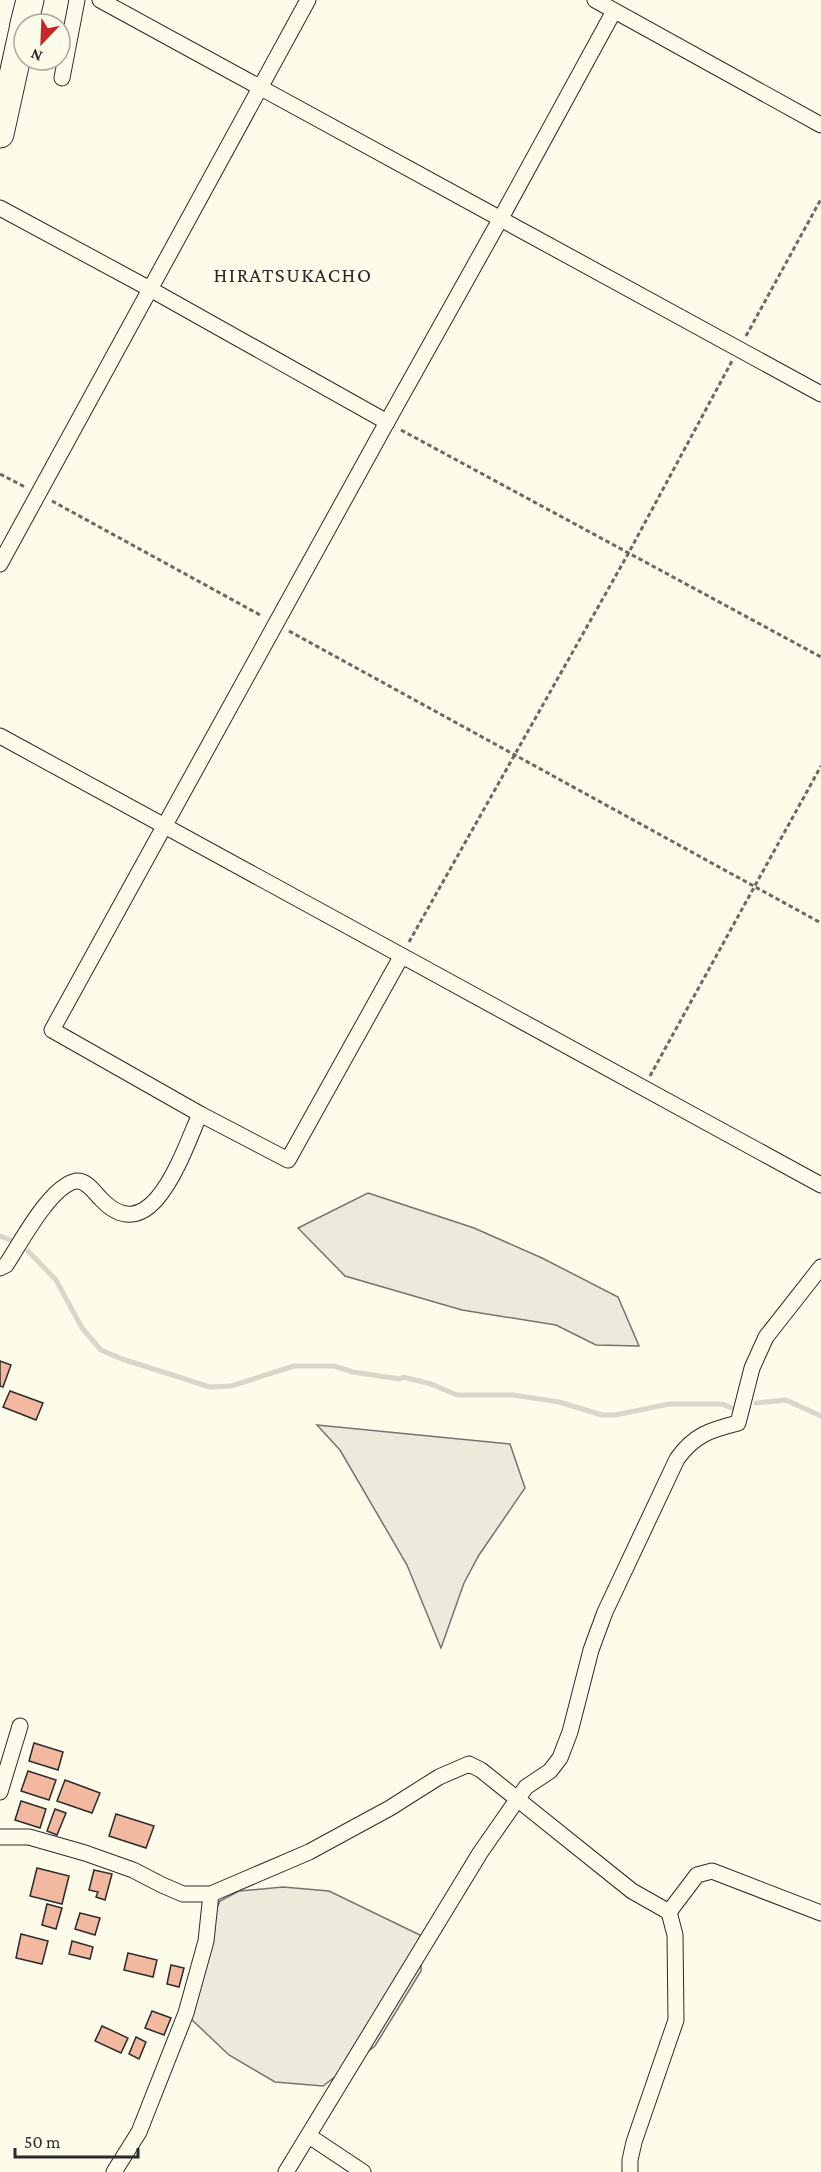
<svg xmlns="http://www.w3.org/2000/svg" width="821" height="2172" viewBox="0 0 821 2172" font-family="'Crimson Pro',serif">
<style>
.green{fill:#ecebdb;stroke:#74746e;stroke-width:1.5}
.lines{fill:none;stroke-linecap:round;stroke-linejoin:round}
.stream{stroke:#d8d7c9;stroke-width:5}
.building{fill:#f2b8a0;stroke:#2b2b2b;stroke-width:1.5}
.street-casing{stroke:#2b2b2b;stroke-width:17}
.highway-casing{stroke:#2b2b2b;stroke-width:29}
.path{stroke:#6a6964;stroke-width:3;stroke-dasharray:4.5 3;stroke-linecap:butt}
.street{stroke:#fdfbea;stroke-width:15}
.highway{stroke:#fdfbea;stroke-width:27}
.labels{text-anchor:middle;dominant-baseline:central;stroke-width:4.5;stroke-linejoin:round;paint-order:stroke}
.quarter-label{font-size:21px;letter-spacing:1.5px;fill:#2b2b2b;stroke:#fdfbea}
</style>
<rect width="100%" height="100%" fill="#fdfbea"/>
<!-- green -->
<g class="green">
<polygon points="368,1193 474,1228 542,1258 618,1297 639,1346 596,1345 556,1325 462,1310 345,1276 298,1228"/>
<polygon points="317,1425 510,1444 525,1488 479,1555 464,1583 441,1648 407,1565 340,1450"/>
<polygon points="283,1887 329,1891 422,1936 421,1971 375,2046 323,2086 275,2082 229,2055 190,2018 216,1910 220,1901 239,1891"/>
</g>
<g class="lines">
<!-- stream -->
<g class="stream">
<polyline points="0,1236 13,1241"/>
<polyline points="28,1251 56,1280 82,1328 101,1350 122,1359 210,1387 231,1386 294,1366 334,1366 353,1372 400,1379 403,1377 431,1384 457,1395 513,1395 559,1402 602,1415 615,1415 669,1404 722,1404 734,1409"/>
<polyline points="756,1403 786,1400 821,1416"/>
</g>
</g>
<!-- building -->
<g class="building">
<polygon points="0,1361 11,1365 3,1387 0,1386"/>
<polygon points="10,1391 43,1403 36,1420 3,1407"/>
<polygon points="34,1743 63,1752 58,1770 29,1761"/>
<polygon points="28,1771 56,1780 49,1800 21,1791"/>
<polygon points="65,1780 100,1793 92,1813 57,1801"/>
<polygon points="21,1801 46,1809 40,1828 15,1820"/>
<polygon points="55,1809 66,1813 57,1835 47,1831"/>
<polygon points="116,1814 154,1826 146,1848 109,1836"/>
<polygon points="37,1868 69,1876 62,1904 30,1896"/>
<polygon points="94,1870 112,1874 105,1900 96,1897 98,1892 89,1890"/>
<polygon points="47,1904 62,1908 56,1929 42,1925"/>
<polygon points="80,1913 100,1918 95,1935 75,1929"/>
<polygon points="21,1934 48,1941 42,1964 16,1958"/>
<polygon points="72,1941 93,1947 90,1959 69,1954"/>
<polygon points="128,1953 157,1960 153,1977 124,1970"/>
<polygon points="171,1965 184,1968 179,1987 167,1984"/>
<polygon points="152,2011 171,2018 164,2035 145,2028"/>
<polygon points="102,2026 128,2038 121,2053 95,2041"/>
<polygon points="136,2037 146,2042 139,2059 129,2054"/>
</g>
<g class="lines">
<!-- street casing -->
<g class="street-casing">
<g id="street">
<polyline points="100,0 821,394"/>
<polyline points="595,0 821,125"/>
<polyline points="62,78 77,0"/>
<polyline points="0,208 150,289 387,422"/>
<polyline points="0,564 308,0"/>
<polyline points="0,736 821,1185"/>
<polyline points="401,957 288,1160 200,1114 52,1030 387,422 501,218 614,11"/>
<path d="M0,1268L6,1265C20,1244 50,1186 76,1181C87,1180 94,1192 101,1199C152,1253 184,1149 200,1114"/>
<polyline points="0,1792 20,1726"/>
<polyline points="0,1837 29,1837 85,1853 133,1870 162,1885 183,1894 211,1894 309,1852 390,1808 439,1777 469,1764 481,1770 632,1891 669,1912 675,1935 676,2020 634,2142 630,2160 630,2172"/>
<polyline points="669,1912 697,1875 712,1871 821,1913"/>
<polyline points="309,2136 363,2172"/>
<polyline points="114,2172 139,2132 186,2013 206,1941 211,1894"/>
<path d="M286,2172L480,1853L526,1787L550,1771L560,1758L570,1732L591,1650L605,1612L677,1459C694,1435 710,1430 738,1423L752,1368L766,1337L821,1267"/>
</g>
</g>
<!-- highway casing -->
<g class="highway-casing">
<g id="highway">
<polyline points="24,24 30,0"/>
<polyline points="0,134 24,25"/>
</g>
</g>
<!-- path -->
<g class="path">
<polyline points="746,336 821,199"/>
<polyline points="401,430 821,657"/>
<polyline points="0,474 25,487"/>
<polyline points="52,501 262,616"/>
<polyline points="289,631 821,923"/>
<polyline points="409,942 628,554 732,361"/>
<polyline points="650,1076 821,766"/>
</g>
<!-- street -->
<use href="#street" class="street"/>
<!-- highway -->
<use href="#highway" class="highway"/>
</g>
<g class="labels">
<!-- quarter labels -->
<g class="quarter-label">
<text x="293" y="275">HIRATSUKACHO</text>
</g>
</g>
<!-- north arrow -->
<g transform="translate(42 42) rotate(203)"><circle r="28" fill="#fdfbea" stroke="#a9a89e" stroke-width="1.5"/>
<path d="M0-4.5L10 22L0 15L-10 22Z" fill="#c62828"/>
<text y="-9" font-size="16" font-weight="bold" text-anchor="middle" fill="#2b2b2b">N</text>
</g>
<!-- scale -->
<path d="M15 2148v9h123v-9" fill="none" stroke="#2b2b2b" stroke-width="3"/>
<text x="24" y="2148" font-size="18" fill="#2b2b2b" stroke="#fdfbea" stroke-width="4.5" paint-order="stroke">50 m</text>
</svg>
